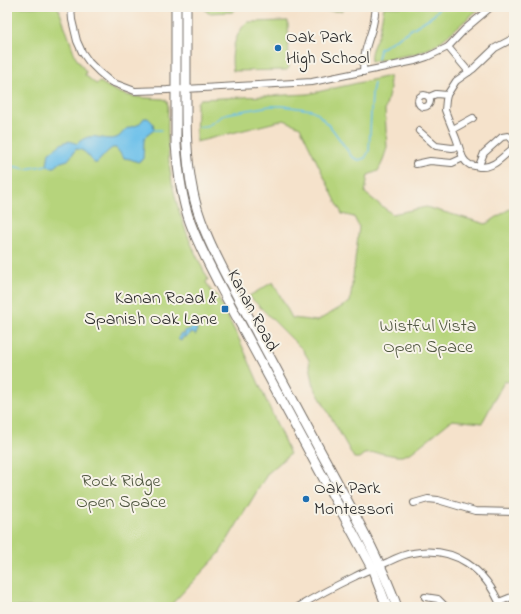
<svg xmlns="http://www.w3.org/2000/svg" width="521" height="614" viewBox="0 0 521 614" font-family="'Indie Flower',sans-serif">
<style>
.green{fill:#b6d47b;stroke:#708053}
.water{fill:#6ec1ea;stroke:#4c768a}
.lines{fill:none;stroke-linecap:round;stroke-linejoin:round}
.stream{stroke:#6ec1ea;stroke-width:1.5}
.street-casing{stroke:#726b63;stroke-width:8}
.secondary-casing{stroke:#726b63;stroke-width:11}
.street{stroke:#fff;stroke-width:6}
.secondary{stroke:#fff;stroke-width:9}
.poi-dot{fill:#1f6fb2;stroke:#f7f3e8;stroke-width:1.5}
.labels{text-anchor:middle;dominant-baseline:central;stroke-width:4;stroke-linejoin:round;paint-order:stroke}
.poi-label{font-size:18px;fill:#2b2b2b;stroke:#f7f3e8;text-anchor:start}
.street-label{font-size:18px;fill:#2b2b2b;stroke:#f7f3e8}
.park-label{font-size:18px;fill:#4e553f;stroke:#f7f3e8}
</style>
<rect width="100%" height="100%" fill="#f7f3e8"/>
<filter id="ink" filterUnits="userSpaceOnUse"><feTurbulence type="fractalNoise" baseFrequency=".025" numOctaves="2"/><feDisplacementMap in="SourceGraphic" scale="8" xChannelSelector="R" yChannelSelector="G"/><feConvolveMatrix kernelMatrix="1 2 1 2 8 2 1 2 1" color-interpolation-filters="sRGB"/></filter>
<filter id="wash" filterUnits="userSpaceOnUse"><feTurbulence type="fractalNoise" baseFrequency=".012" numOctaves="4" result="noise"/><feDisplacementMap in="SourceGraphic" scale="16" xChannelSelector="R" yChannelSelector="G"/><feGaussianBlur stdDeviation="0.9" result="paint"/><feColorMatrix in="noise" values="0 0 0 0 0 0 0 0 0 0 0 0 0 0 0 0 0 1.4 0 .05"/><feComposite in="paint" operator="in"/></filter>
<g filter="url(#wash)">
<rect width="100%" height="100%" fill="#f5e2cb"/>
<!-- green -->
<g class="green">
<path d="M7,7H58L76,58L86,72L85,75L96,84L100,82C108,87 116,92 126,95C138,98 151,98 164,99L167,101L168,106C168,127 167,148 170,170C175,208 190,245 208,279L206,282L213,294H216L240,341L290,454L268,473L219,554L169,607H7Z"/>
<polygon points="205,7 235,7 235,10 233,12 208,13 206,11"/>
<polygon points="262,7 345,7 342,11 262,10"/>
<path d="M384,7H481L445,38L436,45L428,49L414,54L375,61H371C369,51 376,42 379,33C381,24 382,16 384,7Z"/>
<path d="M288,21L289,68L287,70L233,71C230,54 234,36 246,23L247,22Z"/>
<polygon points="389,76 390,89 385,110 387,148 382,163 378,171 368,175 365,193 392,214 426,207 486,224 514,206 514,381 504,382 482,423 452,420 412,452 402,456 397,456 380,453 364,454 359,458 354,458 314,387 309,360 303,350 249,296 273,282 292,318 317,321 350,302 359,227 354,217 342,214 300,127 284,120 196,142 197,103 200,99 308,94"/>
</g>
<!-- water -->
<g class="water">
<path d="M144,118H148L153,123L154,130L145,137L144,141L143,159L138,162L130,159L124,158L116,148H112L107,152L97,163H94C89,157 85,149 76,149L72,155L68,160L61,162L55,167H50L47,165L49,152C59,148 64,136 77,144C92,129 101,142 116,138C122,136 123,130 128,128C137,124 137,128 144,118Z"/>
<polygon points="193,326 194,326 197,329 196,335 195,335 193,333 189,334 187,337 183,337 181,341 178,339 180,334 181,333 183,335 185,334 184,331 191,329"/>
</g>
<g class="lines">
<!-- stream -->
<g class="stream">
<polyline points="378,59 380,49 434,15 440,7"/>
<polyline points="198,127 202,127 209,125 225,114 270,106 283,106 312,110 318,114 333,130 352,157 359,160 365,158 369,151 372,93 374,83"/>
<polyline points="154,130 161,130"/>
<polyline points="7,166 12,166 26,169 47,165"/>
</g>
</g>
</g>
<g filter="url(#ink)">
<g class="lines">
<!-- street casing -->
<g class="street-casing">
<g id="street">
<polyline points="71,7 72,20 77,41 82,52 89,62 99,72 111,82 135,91 167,90 312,82 415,61 427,57 448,47 465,29 491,7"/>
<polyline points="448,47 469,72"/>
<path d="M363,72C363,54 367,45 372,29C374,22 375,14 376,7"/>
<circle cx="424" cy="101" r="6"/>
<polyline points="429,97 436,94 447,95"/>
<polyline points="453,129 473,118"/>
<polyline points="419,131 436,146 452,148 459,147"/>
<path d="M508,136L511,138L513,141L512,149C502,157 494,168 480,167V163L484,153L502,137Z"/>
<polyline points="416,164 430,161 452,163 463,158"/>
<polyline points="480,167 470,165 466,162 463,158 456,138 448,118 445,110 446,100 447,95 456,81 473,69 495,48 514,38"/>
<polyline points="414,503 428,499 438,500 475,511 514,512"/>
<polyline points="425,597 438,599 446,607"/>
<polyline points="499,602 514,596"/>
<path d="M298,607C316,596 335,586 354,577C365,571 377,567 388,562C396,558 404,554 413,553C455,545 486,570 501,607"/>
</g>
</g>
<!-- secondary casing -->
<g class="secondary-casing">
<g id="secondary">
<path d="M176,7V144C178,170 181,197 190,222C198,244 209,264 219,284L372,568L387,607"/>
<path d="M186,7C186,40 186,74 186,107C186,139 187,170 195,201C202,228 215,254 228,279C262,342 295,405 329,467C353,512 380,559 397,607"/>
</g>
</g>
<!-- street -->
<use href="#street" class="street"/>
<!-- secondary -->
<use href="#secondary" class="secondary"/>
</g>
</g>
<!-- markers -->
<g class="poi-dot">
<circle cx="278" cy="48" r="4"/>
<rect x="221" y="305" width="8" height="8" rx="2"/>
<circle cx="306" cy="499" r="4"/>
</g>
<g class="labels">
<!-- poi labels -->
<g class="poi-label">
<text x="286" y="38">Oak Park<tspan x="286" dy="21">High School</tspan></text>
<text x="217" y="299" text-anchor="end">Kanan Road &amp;<tspan x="217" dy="21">Spanish Oak Lane</tspan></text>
<text x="314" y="489">Oak Park<tspan x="314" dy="21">Montessori</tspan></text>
</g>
<!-- street labels -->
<g class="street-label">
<text transform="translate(252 311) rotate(62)">Kanan Road</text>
</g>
<!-- park labels -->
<g class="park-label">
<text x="428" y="327">Wistful Vista<tspan x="428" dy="21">Open Space</tspan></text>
<text x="121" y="482">Rock Ridge<tspan x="121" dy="21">Open Space</tspan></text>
</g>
</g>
<!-- margin -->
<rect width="521" height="614" fill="none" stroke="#f7f3e8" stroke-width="24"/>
</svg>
